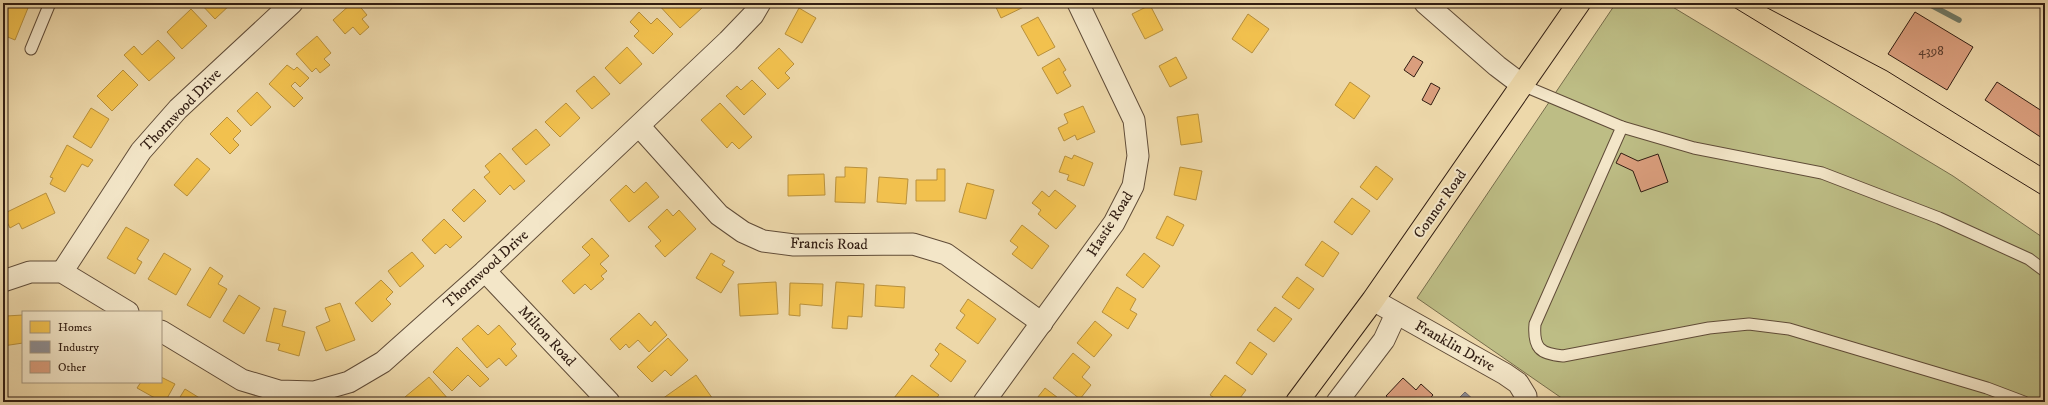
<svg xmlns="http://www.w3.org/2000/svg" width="2048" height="405" viewBox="0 0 2048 405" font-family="'IM FELL DW Pica',serif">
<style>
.green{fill:#bdbd85;stroke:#776d4c}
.homes{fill:#f2c14e;stroke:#b8903c}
.industry{fill:#8d8d92;stroke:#716b6c}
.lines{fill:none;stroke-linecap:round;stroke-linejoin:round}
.stream{stroke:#707c6a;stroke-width:5.5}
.building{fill:#da9e7d;stroke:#311d12}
.lane-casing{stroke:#604c38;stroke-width:13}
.street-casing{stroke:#604c38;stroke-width:23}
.primary-casing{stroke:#311d12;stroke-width:24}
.path{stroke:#311d12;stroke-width:2.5;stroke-dasharray:1 2;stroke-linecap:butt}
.lane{stroke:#f3e6c8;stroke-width:11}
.street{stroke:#f3e6c8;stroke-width:21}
.primary{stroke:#edd8aa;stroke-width:22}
.tram{stroke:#311d12;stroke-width:1}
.labels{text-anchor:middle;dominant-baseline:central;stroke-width:4;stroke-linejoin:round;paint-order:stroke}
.number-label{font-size:13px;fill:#5b3d2d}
.street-label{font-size:15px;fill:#311d12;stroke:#f3e6c8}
</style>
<rect width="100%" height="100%" fill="#edd8aa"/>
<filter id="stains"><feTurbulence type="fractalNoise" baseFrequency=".005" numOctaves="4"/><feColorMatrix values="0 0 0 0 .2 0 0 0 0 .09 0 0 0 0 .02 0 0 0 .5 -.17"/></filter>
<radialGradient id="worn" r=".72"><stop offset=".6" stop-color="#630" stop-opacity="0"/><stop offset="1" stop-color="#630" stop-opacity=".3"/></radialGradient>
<!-- green -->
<polygon class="green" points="1616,3 1666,3 1953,176 2045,239 2045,402 1574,402 1563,399 1417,298"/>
<!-- homes -->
<g class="homes">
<polygon points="3,3 30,3 15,40 3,35"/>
<polygon points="200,3 232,3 215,19"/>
<polygon points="352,3 357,3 367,15 362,19 369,27 360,35 353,27 345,34 333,20"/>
<polygon points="657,3 698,3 702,8 680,28"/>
<polygon points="994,3 1032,3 1001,18"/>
<polygon points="1150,5 1163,30 1145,39 1132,14"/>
<polygon points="799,8 816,18 802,43 785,34"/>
<polygon points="191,9 207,26 182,49 167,32"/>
<polygon points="639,12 651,24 657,18 673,34 653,54 634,36 639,31 630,22"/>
<polygon points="1248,14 1269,29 1252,53 1232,39"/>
<polygon points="1038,17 1055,47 1038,56 1021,26"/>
<polygon points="317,36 331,53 324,59 330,65 320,73 316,68 312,72 296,54"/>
<polygon points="158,40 175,58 149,81 124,55 134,46 142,55"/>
<polygon points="627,47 642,64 620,84 605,68"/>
<polygon points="779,48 794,64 785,73 790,78 778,89 758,68"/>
<polygon points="1176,57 1187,78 1170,87 1159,66"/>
<polygon points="1059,58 1066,70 1063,72 1071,86 1057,94 1042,68"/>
<polygon points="287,65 294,70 297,67 309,78 300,87 295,82 291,86 303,98 294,107 269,84"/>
<polygon points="123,70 138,85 112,111 97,96"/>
<polygon points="594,76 610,94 592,109 576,91"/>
<polygon points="752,80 766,94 744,115 726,96 737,86 741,90"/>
<polygon points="1350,82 1370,96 1354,119 1335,105"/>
<polygon points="257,92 271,107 251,126 237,111"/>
<polygon points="566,103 580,118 560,137 545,122"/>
<polygon points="720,103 752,137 739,149 732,142 727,148 701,120"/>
<polygon points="1083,106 1095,132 1077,140 1075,135 1064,141 1058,128 1068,123 1064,114"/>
<polygon points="91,108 109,119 91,148 73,137"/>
<polygon points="1198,114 1202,142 1181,145 1177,117"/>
<polygon points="227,117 241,131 233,139 239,145 230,154 210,134"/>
<polygon points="536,129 550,145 526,165 512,149"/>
<polygon points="67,145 93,160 88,167 82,164 65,192 50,184 53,178 50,177"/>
<polygon points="500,153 525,181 514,190 510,185 500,195 484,177 490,172 485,166"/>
<polygon points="1074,155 1093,163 1084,186 1067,180 1069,175 1059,172 1065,156 1072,159"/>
<polygon points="197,158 210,169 187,196 174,185"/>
<polygon points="1376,166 1393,179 1377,200 1360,187"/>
<polygon points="845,167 867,168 865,203 835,202 836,177 845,177"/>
<polygon points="1180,167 1202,171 1196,200 1174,195"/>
<polygon points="937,169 945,169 945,201 916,201 916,180 937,180"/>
<polygon points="824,174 825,195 788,196 788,175"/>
<polygon points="879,177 908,179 906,204 877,202"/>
<polygon points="646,182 659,197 629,222 610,200 626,185 634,193"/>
<polygon points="967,183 994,190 986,219 959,212"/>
<polygon points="474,189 486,201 464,222 452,210"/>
<polygon points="1055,190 1076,206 1056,229 1038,214 1041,210 1032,203 1042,191 1049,197"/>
<polygon points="46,193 55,213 22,229 19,223 10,228 3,214"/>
<polygon points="1352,198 1370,211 1352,235 1334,222"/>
<polygon points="667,209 673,216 679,210 696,229 665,257 655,246 661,241 648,227"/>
<polygon points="1167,216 1184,225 1173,246 1156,238"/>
<polygon points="444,219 462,237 450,248 446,244 435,254 422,240"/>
<polygon points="1022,225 1049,246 1032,269 1012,254 1018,247 1010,241"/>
<polygon points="126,227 149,240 137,259 142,262 135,274 107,258"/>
<polygon points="592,238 609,256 600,264 607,271 601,276 604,279 591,290 585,284 574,294 562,281 590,255 582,247"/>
<polygon points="1322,241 1339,253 1323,277 1305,265"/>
<polygon points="412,252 424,266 400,287 388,271"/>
<polygon points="164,253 191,269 176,295 148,279"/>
<polygon points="711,253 725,261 722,265 734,272 721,293 696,278"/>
<polygon points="1144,253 1160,266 1143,288 1126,275"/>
<polygon points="210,267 223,276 218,284 227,289 210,318 187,305"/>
<polygon points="1297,277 1314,289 1299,309 1282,297"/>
<polygon points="381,280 393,292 386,299 391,304 372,322 355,303"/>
<polygon points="776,282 778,314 740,316 738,284"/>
<polygon points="836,282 864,284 862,317 848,316 847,329 832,328"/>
<polygon points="790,283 823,284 822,306 800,304 800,316 789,315"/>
<polygon points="876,285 905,287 904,308 875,306"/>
<polygon points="1117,287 1136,299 1130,310 1137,314 1128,329 1102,312"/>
<polygon points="239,295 260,308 244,334 223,321"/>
<polygon points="968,299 996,319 978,344 956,328 965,315 960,311"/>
<polygon points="340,303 355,340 326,351 316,327 330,321 325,308"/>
<polygon points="1275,307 1292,319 1274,342 1257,330"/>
<polygon points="274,308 286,311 282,326 305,332 299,356 278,350 280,344 266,341"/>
<polygon points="639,313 651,326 655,321 667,335 649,352 638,340 629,348 626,344 620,350 610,339"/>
<polygon points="23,315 23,343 3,346 3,327 7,326 6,316"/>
<polygon points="1095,321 1112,335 1094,357 1077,343"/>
<polygon points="478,325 488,335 499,325 516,344 511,349 517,356 506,366 499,358 487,368 462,339"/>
<polygon points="668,338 688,360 671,376 665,370 652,382 637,367"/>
<polygon points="1250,342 1267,354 1252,375 1236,363"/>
<polygon points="940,343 966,361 951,382 930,366 939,354 935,350"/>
<polygon points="457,347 489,379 480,387 468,375 452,391 433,372"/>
<polygon points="1073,353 1090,367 1082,377 1091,385 1080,399 1053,378"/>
<polygon points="696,375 715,402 694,402 690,397 683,402 664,402 662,399"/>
<polygon points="912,375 939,395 933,402 899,402 894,398"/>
<polygon points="1225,375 1246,390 1237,402 1220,402 1210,395"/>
<polygon points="161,377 175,384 165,402 162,402 137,388 141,382 161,382"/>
<polygon points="429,377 449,400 447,402 409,402 405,397"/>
<polygon points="1045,388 1062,401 1061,402 1034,402"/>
<polygon points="185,389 206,402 177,402"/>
</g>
<!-- industry -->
<polygon class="industry" points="1465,392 1476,402 1455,402"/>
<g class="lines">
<!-- stream -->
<polyline class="stream" points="1927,3 1959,20"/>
</g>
<!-- building -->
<g class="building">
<polygon points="1915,12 1973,47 1947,90 1888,54"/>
<polygon points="1413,56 1423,62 1414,77 1404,70"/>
<polygon points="1997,82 2045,113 2045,140 1985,100"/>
<polygon points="1431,83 1440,88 1431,105 1422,100"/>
<polygon points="1621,153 1638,161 1658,154 1668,182 1641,192 1633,171 1616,163"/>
<polygon points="1403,378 1416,390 1421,384 1433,395 1427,402 1393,402 1386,396"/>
</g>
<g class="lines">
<!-- lane casing -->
<g class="lane-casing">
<g id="lane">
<polyline points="31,49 50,3"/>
<polyline points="1522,85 1622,127 1694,148 1822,173 1939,218 2029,259 2045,271"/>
<path d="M1622,127L1535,324C1533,348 1540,354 1563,356L1709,328L1749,324L1789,329L1987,388L2024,402"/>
</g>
</g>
<!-- street casing -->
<g class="street-casing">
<g id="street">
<polyline points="1425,3 1497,66 1522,85"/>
<polyline points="640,127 719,215 743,232 763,241 794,245 913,244 946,254 1042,323"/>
<polyline points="485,271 609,402"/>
<polyline points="62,272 141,151 178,109 292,3"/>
<polyline points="3,281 30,272 62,272 128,312"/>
<polyline points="1373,300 1505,374 1518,383 1526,396 1525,402"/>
<polyline points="161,331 242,380 279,391 314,392 349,382 383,362 485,271 728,41 753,15 760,3"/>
<polyline points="984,402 1114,223 1133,186 1138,156 1134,120 1078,3"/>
<polyline points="1337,402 1384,340 1396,314"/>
</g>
</g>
<!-- primary casing -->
<g class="primary-casing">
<polyline id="primary" points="1297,402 1373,300 1579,3"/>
</g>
<!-- path -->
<polyline class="path" points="1544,399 1559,402"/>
<!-- lane -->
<use href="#lane" class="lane"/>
<!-- street -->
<use href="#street" class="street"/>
<!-- primary -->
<use href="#primary" class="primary"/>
<!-- tram -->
<g class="tram">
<polyline points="1727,3 2045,197"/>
<polyline points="1758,3 1887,71 2045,169"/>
</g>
</g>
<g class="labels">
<!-- number labels -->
<g class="number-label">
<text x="1931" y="51">4398</text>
</g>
<!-- street labels -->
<g class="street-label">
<text transform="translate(181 110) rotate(-46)">Thornwood Drive</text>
<text transform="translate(1440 204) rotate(-55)">Connor Road</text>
<text transform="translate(1110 224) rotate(-58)">Hastie Road</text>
<text transform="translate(829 244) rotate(1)">Francis Road</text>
<text transform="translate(486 269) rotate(-42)">Thornwood Drive</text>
<text transform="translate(547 336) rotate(47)">Milton Road</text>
<text transform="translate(1455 346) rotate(29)">Franklin Drive</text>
</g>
</g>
<!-- margin -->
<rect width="2048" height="405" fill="none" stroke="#edd8aa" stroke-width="16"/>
<rect x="4" y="4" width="2040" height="397" fill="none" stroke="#311d12" stroke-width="2"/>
<rect x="8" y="8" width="2032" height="389" fill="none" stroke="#311d12"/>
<!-- legend -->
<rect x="22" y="311" width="140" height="72" fill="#f3e6c8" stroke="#a5967f"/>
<rect x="30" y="321" width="20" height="12" fill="#f2c14e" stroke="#a5967f"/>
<text x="58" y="331" font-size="12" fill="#311d12">Homes</text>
<rect x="30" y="341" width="20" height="12" fill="#8d8d92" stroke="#a5967f"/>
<text x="58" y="351" font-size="12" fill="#311d12">Industry</text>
<rect x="30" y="361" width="20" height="12" fill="#da9e7d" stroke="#a5967f"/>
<text x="58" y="371" font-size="12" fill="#311d12">Other</text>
<rect width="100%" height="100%" filter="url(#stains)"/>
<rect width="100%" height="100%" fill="url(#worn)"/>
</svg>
